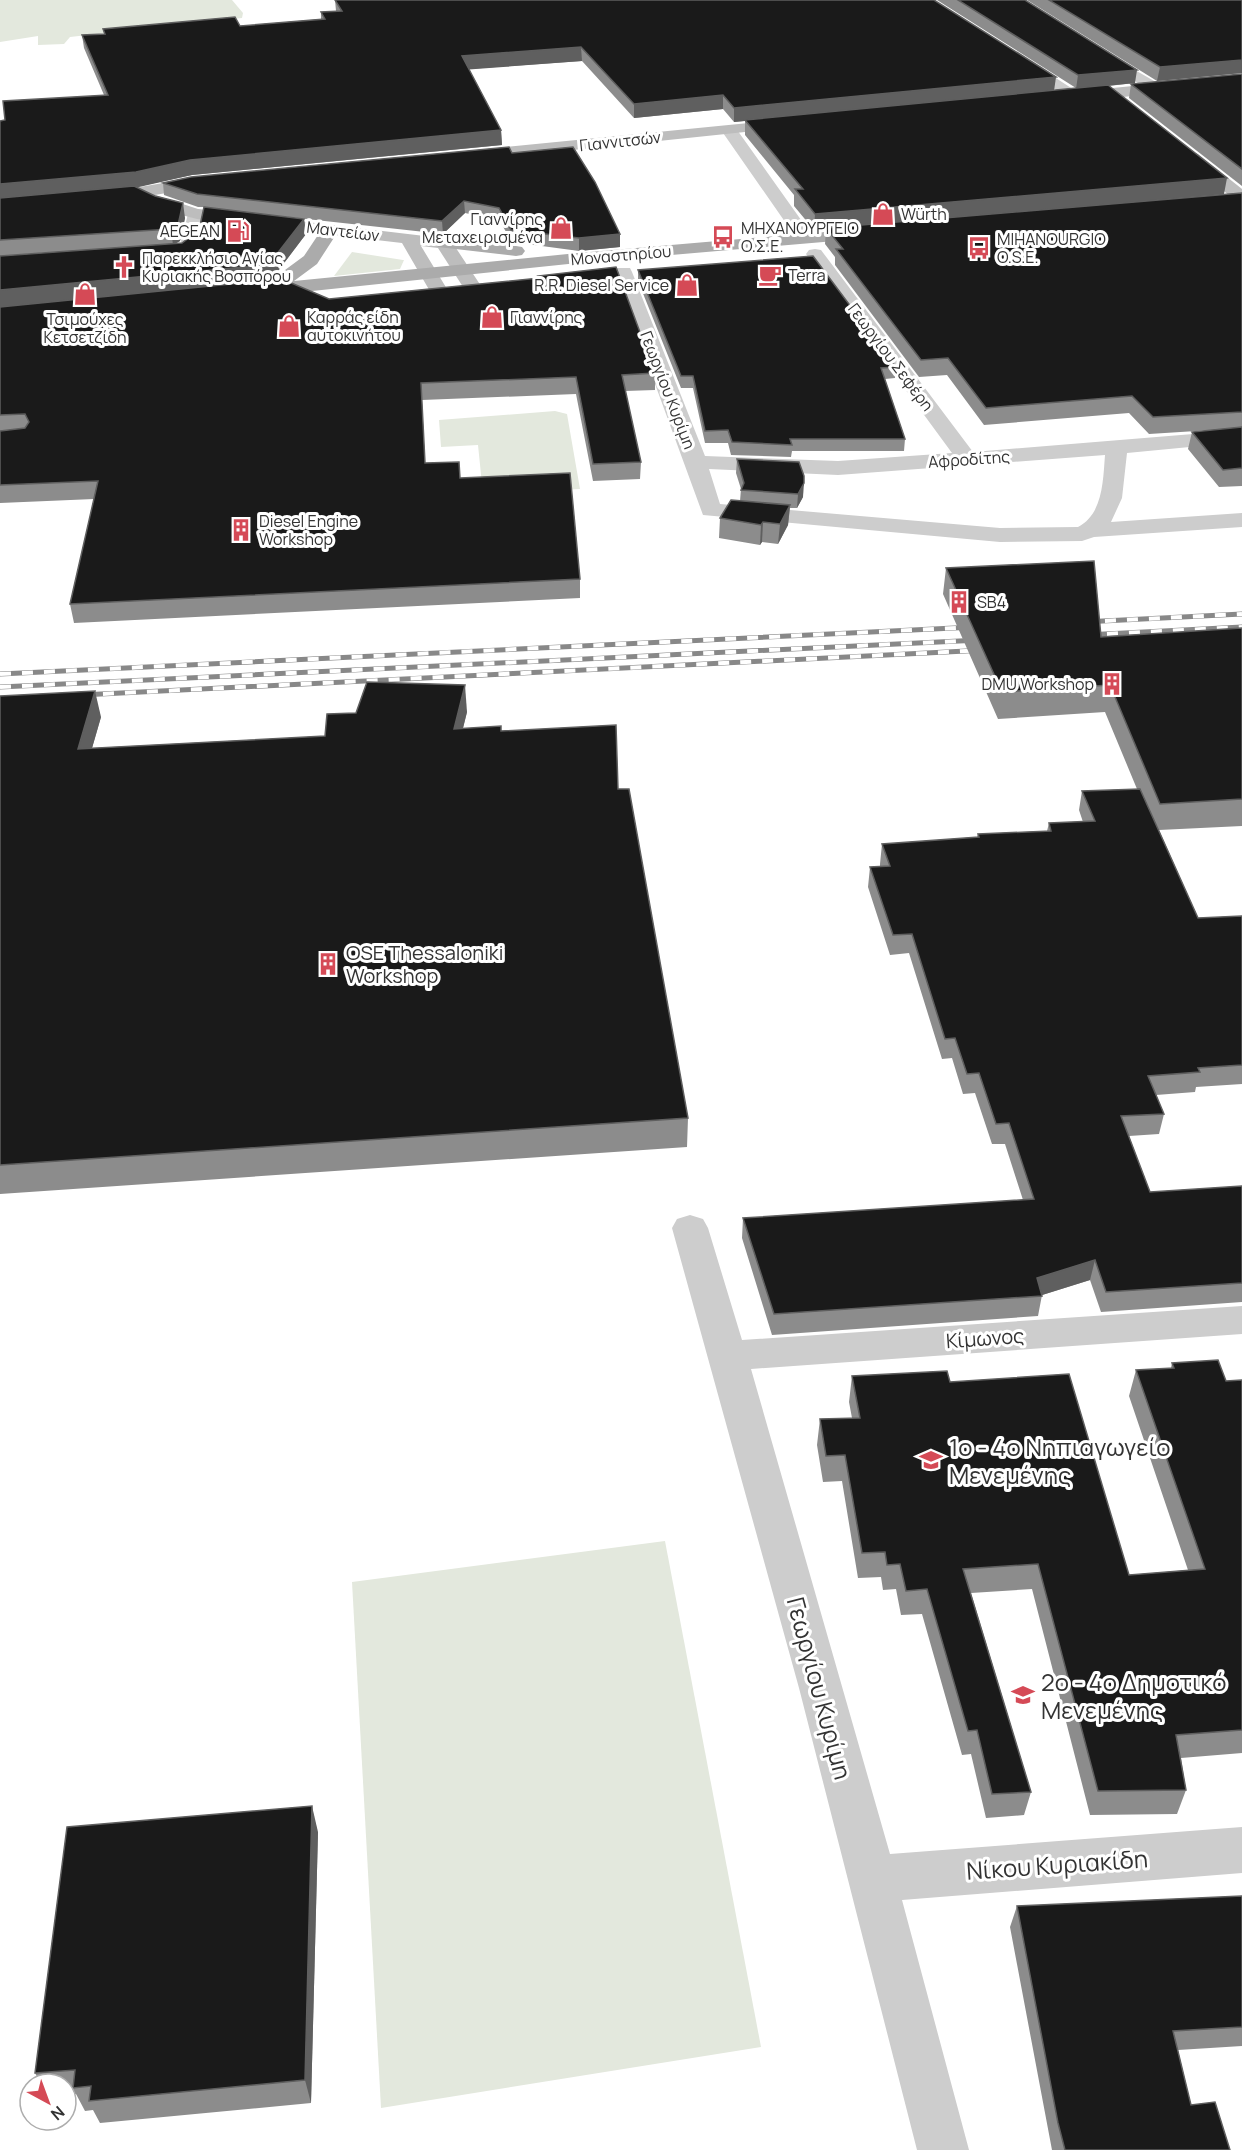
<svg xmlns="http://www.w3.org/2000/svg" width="1242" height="2150" viewBox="0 0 1242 2150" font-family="Manrope,sans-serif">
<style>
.green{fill:#e3e8dd}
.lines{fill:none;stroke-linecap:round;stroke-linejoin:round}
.street{fill:#cdcdcd;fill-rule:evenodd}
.secondary{fill:#bdbdbd;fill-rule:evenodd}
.primary{fill:#ababab;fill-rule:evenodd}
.rail-casing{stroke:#888;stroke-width:5}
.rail{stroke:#fff;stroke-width:4;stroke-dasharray:11;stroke-linecap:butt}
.wall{fill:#8c8c8c}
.shaded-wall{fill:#5f5f5f}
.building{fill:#1a1a1a;stroke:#5f5f5f;stroke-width:1.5}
.labels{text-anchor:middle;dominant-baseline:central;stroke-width:6;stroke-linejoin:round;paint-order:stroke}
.far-street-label{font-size:16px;fill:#333;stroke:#fff}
.far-poi-label{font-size:16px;fill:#333;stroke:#fff;text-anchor:start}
.poi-label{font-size:20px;fill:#333;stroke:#fff;text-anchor:start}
.street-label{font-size:20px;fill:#333;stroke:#fff}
.near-poi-label{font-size:24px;fill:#333;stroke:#fff;text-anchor:start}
.near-street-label{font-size:24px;fill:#333;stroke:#fff}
</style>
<rect width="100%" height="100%" fill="#fff"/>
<!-- green -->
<g class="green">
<polygon points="0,0 232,0 243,13 242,18 70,37 64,44 38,45 38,36 0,42"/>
<polygon points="352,252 403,260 404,260 400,269 334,276"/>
<polygon points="555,411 567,414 580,489 483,494 478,445 441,447 439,420"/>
<polygon points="665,1541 761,2047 381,2108 352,1582"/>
</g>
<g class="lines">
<!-- street -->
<g class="street">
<polygon points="1098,49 1163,86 1166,89 1158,94 1153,92 1093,56 1091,53 1093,50"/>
<polygon points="1017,55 1022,56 1085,97 1082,100 1072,100 1012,62 1010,59 1012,56"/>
<polygon points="729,125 735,127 811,234 814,238 811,242 799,242 721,130"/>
<polygon points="197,209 203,210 206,214 194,252 178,257 151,257 148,253 151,249 180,245 188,214 191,210"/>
<path d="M815,249L821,250L973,452L1242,430V442L1127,453L1122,498L1111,522L1242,513V527L1094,537L1082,541L1000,542L703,515L614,272L616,268H630L632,272L705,456L838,461L952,453L806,254L809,250ZM1105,455C1103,481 1103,514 1078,527L1000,528L720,504L709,469L838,475Z"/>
<polygon points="690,1215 703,1219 708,1228 742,1340 1242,1306 1242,1334 751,1369 890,1854 1242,1827 1242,1873 902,1900 969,2150 917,2150 799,1688 672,1228 677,1219"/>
</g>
<!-- secondary -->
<g class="secondary">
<polygon points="1242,75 1242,85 1073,102 1065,97 1073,92"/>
<polygon points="788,119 794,121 796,124 794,127 466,161 458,156 466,151"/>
<polygon points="1192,152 1198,154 1242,189 1242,202 1236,201 1186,160 1184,157"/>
<path d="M206,176L212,177L214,181L212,185L155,195L198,209L450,239L481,286L479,290H465L438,248L421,246L447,289L445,293H431L402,243L197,219L158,209L137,199L94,201L91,197L94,193L100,192C136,189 170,181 206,176Z"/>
</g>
<!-- primary -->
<g class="primary">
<polygon points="330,225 336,226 339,230 317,264 294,281 578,253 870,228 876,229 879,233 876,237 870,238 578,263 255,297 248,295 246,291 248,287 266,284 304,256 324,226"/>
<polygon points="444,238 516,246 522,247 525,251 522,255 516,256 438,247 435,243 438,239"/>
</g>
<!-- rail casing -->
<g class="rail-casing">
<g id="rail">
<polyline points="1083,622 1242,614"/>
<polyline points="1085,635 1242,627"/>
<polyline points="0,674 975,627"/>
<polyline points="0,687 980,640"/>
<polyline points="81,695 986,650"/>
</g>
</g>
<!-- rail -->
<use href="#rail" class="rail"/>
</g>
<!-- wall -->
<g class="wall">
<polygon points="335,0 1054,90 1076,88 937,0 1025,0 1135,83 1108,86 1224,194 1242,193 1242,486 1219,487 1188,449 1192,432 1212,430 1149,434 1129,413 984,425 947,375 919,377 835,265 835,257 825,244 826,229 814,230 794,206 794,195 745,135 745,121 734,122 723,109 634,118 582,61 469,69 501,130 502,145 192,175 136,187 185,218 180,241 176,243 182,243 199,230 204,207 198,207 164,195 163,183 512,153 620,247 579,251 512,242 499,220 465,213 443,234 251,213 304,219 306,234 275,275 268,280 329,299 539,278 538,276 655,373 655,390 625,391 641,462 640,479 593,481 576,394 422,400 425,463 460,478 580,579 580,598 74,623 70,604 94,499 0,503 0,307 52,252 0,256 0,121 104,95 84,48 82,35 104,34 103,29 240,26 321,19 321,12 336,11"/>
<polygon points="1027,0 1242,0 1242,73 1157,81"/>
<polygon points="1242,74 1242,186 1129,98 1131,84"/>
<polygon points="638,270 896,367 895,378 885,379 905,439 904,451 792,451 791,457 731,455 728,443 705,443 693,388 681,388 638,281"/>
<polygon points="737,459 803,497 797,508 790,508 788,525 778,544 762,542 760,545 719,538 720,518 740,501 741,489 736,473"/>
<polygon points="946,568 1101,637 1242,628 1242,826 1159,830 1198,918 1242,916 1242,1084 1196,1087 1195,1092 1156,1095 1164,1114 1159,1134 1129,1136 1150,1192 1242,1186 1242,1302 1101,1312 1090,1280 1042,1295 1038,1316 772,1335 742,1238 743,1218 1023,1200 1005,1144 992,1144 975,1093 963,1094 952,1058 942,1059 909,953 890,955 868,887 870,867 880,867 880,864 882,844 977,837 978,834 1047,831 1049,823 1083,822 1079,810 1082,791 1137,789 1105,712 998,719 943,594"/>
<polygon points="0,696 101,717 92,748 325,736 467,712 463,728 502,731 618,789 688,1118 687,1147 0,1194"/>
<polygon points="1172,1363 1226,1381 1242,1380 1242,1753 1181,1758 1186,1790 1177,1814 1090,1815 1032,1589 971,1593 1031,1792 1024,1815 986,1818 971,1754 962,1755 922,1614 901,1615 896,1589 883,1590 881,1577 858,1578 842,1481 823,1482 817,1445 820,1419 852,1418 849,1402 852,1376 950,1382 1129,1575 1188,1570 1129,1396 1136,1370 1171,1368"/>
<polygon points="318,1832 311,2103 100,2123 93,2110 85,2111 76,2094 66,2095 66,2084 41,2084 35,2073"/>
<polygon points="1242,1896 1242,2046 1178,2050 1191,2105 1230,2150 1052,2150 1010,1927 1017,1906"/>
</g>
<!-- shaded-wall -->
<g class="shaded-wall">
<polygon points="581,47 582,61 462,70 462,56"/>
<polygon points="1242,60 1242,73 1157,81 1160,67"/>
<polygon points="1137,70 1135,83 1076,89 1078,75"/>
<polygon points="1056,77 1054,91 734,122 734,108"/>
<polygon points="723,95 723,109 634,118 634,104"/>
<polygon points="501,130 502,145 192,175 139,187 0,199 0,184 190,160"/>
<polygon points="1227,178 1224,194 814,230 815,214"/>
<polygon points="464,201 465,213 443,234 442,221"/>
<polygon points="183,203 185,218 180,241 173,245 171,229"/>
<polygon points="304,219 306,234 275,275 267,281 0,307 0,290"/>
<polygon points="620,234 620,247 579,251 579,238"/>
<polygon points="804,483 803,497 797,508 798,494"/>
<polygon points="790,505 788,525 778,544 780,524"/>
<polygon points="763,522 762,542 760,545 761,525"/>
<polygon points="465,685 467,712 456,756 454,729"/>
<polygon points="95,691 101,717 84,776 78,749"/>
<polygon points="1095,1260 1090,1280 1039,1296 1037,1278"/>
<polygon points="312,1806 318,1832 311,2103 305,2080"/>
</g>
<!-- building -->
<g class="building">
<polygon points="335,0 934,0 1056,77 734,108 723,95 634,104 581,47 462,56 501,130 190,160 136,172 0,184 0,121 5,120 3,101 108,95 82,35 105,34 103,29 235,17 240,26 325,19 321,12 342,11"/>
<polygon points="958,0 1025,0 1137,70 1078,75"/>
<polygon points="1049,0 1242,0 1242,60 1160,67"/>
<polygon points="1242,74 1242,169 1131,84"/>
<polygon points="1108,85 1227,178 815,214 795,189 803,189 745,120"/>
<polygon points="509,147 512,153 573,147 595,182 620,234 579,238 511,230 499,208 464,201 442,221 197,194 163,183 191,177"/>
<polygon points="134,186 155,196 183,203 178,225 171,229 0,240 0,198"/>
<polygon points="1242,193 1242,412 1153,417 1132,396 986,408 948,358 921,360 836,249 843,249 826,228"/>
<polygon points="204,207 304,219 273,259 265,265 0,290 0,256 182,243 199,230"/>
<polygon points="813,256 896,367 881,368 905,439 790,439 792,445 732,442 728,430 705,431 693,376 681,376 638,270"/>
<polygon points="616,267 655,373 622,375 641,462 593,464 576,377 421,383 425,463 459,462 460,478 570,473 580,579 70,604 98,481 0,485 0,431 25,428 29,422 25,414 0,415 0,307 282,279 329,299 540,278 538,276"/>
<polygon points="1242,427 1242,468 1223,470 1192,432"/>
<polygon points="737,459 799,462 804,476 804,483 798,494 741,490 744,483"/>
<polygon points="731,500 790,505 780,524 763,522 761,525 720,518"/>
<polygon points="1094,561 1101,637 1242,628 1242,799 1160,804 1110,685 1002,692 946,568"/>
<polygon points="367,682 465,685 454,729 501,726 501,731 616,725 618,789 629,789 688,1118 0,1165 0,696 95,691 78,749 325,736 327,714 356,713"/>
<polygon points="1140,789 1198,918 1242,916 1242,1065 1198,1068 1200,1072 1148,1076 1164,1114 1121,1116 1150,1192 1242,1186 1242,1283 1106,1292 1095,1260 1037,1278 1042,1296 774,1314 743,1218 1034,1199 1009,1123 996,1124 979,1073 967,1074 955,1038 945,1039 912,934 893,935 870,867 890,866 882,844 979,837 978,834 1051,831 1049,823 1095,821 1082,791"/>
<polygon points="1218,1360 1226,1381 1242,1380 1242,1730 1176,1735 1186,1790 1098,1791 1038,1564 963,1569 1031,1792 992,1794 977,1730 968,1731 927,1589 906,1591 900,1564 887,1565 885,1552 862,1553 845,1455 826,1456 820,1419 860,1418 852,1376 947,1371 950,1382 1069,1374 1129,1575 1205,1569 1136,1370 1174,1368 1172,1363"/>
<polygon points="312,1806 305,2080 89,2101 91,2086 73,2088 75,2070 35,2073 67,1827"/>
<polygon points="1242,1896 1242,2027 1173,2031 1191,2105 1215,2102 1230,2150 1065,2150 1058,2123 1017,1906"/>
</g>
<!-- icons -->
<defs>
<g id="shop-bare" transform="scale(1.8)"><path d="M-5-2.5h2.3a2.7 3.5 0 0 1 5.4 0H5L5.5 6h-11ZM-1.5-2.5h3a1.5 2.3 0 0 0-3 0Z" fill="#d54a56" stroke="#fff" stroke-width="2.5" paint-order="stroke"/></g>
<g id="fuel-bare" transform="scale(1.8)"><path d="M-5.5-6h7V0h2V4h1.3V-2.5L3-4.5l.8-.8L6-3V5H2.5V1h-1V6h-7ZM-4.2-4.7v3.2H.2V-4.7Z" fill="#d54a56" stroke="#fff" stroke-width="2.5" paint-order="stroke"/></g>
<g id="bus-bare" transform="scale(1.8)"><path d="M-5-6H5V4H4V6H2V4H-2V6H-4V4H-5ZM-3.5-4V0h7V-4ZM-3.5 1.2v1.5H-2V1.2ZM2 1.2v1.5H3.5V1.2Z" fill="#d54a56" stroke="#fff" stroke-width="2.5" paint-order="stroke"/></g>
<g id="church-bare" transform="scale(1.8)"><path d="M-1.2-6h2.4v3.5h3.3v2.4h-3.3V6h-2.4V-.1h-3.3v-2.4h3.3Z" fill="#d54a56" stroke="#fff" stroke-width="2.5" paint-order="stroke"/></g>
<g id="cafe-bare" transform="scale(1.8)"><path d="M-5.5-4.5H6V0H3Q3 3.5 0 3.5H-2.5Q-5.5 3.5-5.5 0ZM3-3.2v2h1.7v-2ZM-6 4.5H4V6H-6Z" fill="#d54a56" stroke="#fff" stroke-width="2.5" paint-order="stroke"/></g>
<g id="building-bare" transform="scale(1.8)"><path d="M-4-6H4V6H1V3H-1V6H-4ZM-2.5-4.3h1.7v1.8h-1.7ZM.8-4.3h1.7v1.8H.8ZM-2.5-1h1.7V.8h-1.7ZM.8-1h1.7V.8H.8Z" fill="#d54a56" stroke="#fff" stroke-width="2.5" paint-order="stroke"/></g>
<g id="school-bare" transform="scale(1.8)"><path d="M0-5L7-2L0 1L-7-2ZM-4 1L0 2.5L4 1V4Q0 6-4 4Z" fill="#d54a56" stroke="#fff" stroke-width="2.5" paint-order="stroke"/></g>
</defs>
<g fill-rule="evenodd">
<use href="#shop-bare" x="883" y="214"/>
<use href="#shop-bare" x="561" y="228"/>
<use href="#fuel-bare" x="238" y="231"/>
<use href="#bus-bare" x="723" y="237"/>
<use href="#bus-bare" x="979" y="248"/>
<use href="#church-bare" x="124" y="267"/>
<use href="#cafe-bare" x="770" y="275"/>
<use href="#shop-bare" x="687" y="285"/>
<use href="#shop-bare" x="85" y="294"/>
<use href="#shop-bare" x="492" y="317"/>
<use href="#shop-bare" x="289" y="326"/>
<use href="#building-bare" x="241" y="530"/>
<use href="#building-bare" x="959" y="602"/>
<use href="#building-bare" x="1112" y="684"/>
<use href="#building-bare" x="328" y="964"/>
<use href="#school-bare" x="931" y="1460"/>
<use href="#school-bare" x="1023" y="1695"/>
</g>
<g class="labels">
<!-- far-street labels -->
<g class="far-street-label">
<text transform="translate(620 141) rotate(-6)">Γιαννιτσών</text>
<text transform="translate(343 231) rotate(7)">Μαντείων</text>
<text transform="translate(621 255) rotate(-5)">Μοναστηρίου</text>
<text transform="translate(891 357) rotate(53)">Γεωργίου Σεφέρη</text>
<text transform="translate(668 390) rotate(69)">Γεωργίου Κυρίμη</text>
<text transform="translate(969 459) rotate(-4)">Αφροδίτης</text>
</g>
<!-- far-poi labels -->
<g class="far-poi-label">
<text x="901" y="214">Würth</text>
<text x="543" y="219" text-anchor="end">Γιαννίρης<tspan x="543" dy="18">Μεταχειρισμένα</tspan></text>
<text x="741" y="228">ΜΗΧΑΝΟΥΡΓΕΙΟ<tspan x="741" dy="18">Ο.Σ.Ε.</tspan></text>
<text x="220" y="231" text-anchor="end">AEGEAN</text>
<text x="997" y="239">MIHANOURGIO<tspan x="997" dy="18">O.S.E.</tspan></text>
<text x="142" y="258">Παρεκκλήσιο Αγίας<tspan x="142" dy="18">Κυριακής Βοσπόρου</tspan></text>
<text x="788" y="275">Terra</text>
<text x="669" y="285" text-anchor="end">R.R. Diesel Service</text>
<text x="307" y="317">Καρράς είδη<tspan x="307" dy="18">αυτοκινήτου</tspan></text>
<text x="510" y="317">Γιαννίρης</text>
<text x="85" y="319" text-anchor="middle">Τσιμούχες<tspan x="85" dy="18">Κετσετζίδη</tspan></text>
<text x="259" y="521">Diesel Engine<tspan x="259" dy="18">Workshop</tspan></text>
<text x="977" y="602">SB4</text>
<text x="1094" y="684" text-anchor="end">DMU Workshop</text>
</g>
<!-- poi labels -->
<g class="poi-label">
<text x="346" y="952">OSE Thessaloniki<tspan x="346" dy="23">Workshop</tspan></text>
</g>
<!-- street labels -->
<g class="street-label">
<text transform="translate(985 1338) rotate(-4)">Κίμωνος</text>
</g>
<!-- near-poi labels -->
<g class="near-poi-label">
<text x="949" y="1446">1o - 4o Νηπιαγωγείο<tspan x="949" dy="28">Μενεμένης</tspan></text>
<text x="1041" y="1681">2o - 4o Δημοτικό<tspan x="1041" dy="28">Μενεμένης</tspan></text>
</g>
<!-- near-street labels -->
<g class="near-street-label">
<text transform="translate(820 1688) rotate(75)">Γεωργίου Κυρίμη</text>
<text transform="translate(1057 1864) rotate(-4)">Νίκου Κυριακίδη</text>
</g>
</g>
<!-- north arrow -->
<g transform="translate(48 2102) rotate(139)"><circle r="28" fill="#ffffff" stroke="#adadad" stroke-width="1.5"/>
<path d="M0-4.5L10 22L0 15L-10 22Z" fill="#d54a56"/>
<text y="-9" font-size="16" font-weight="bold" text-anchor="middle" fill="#333333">N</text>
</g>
</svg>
